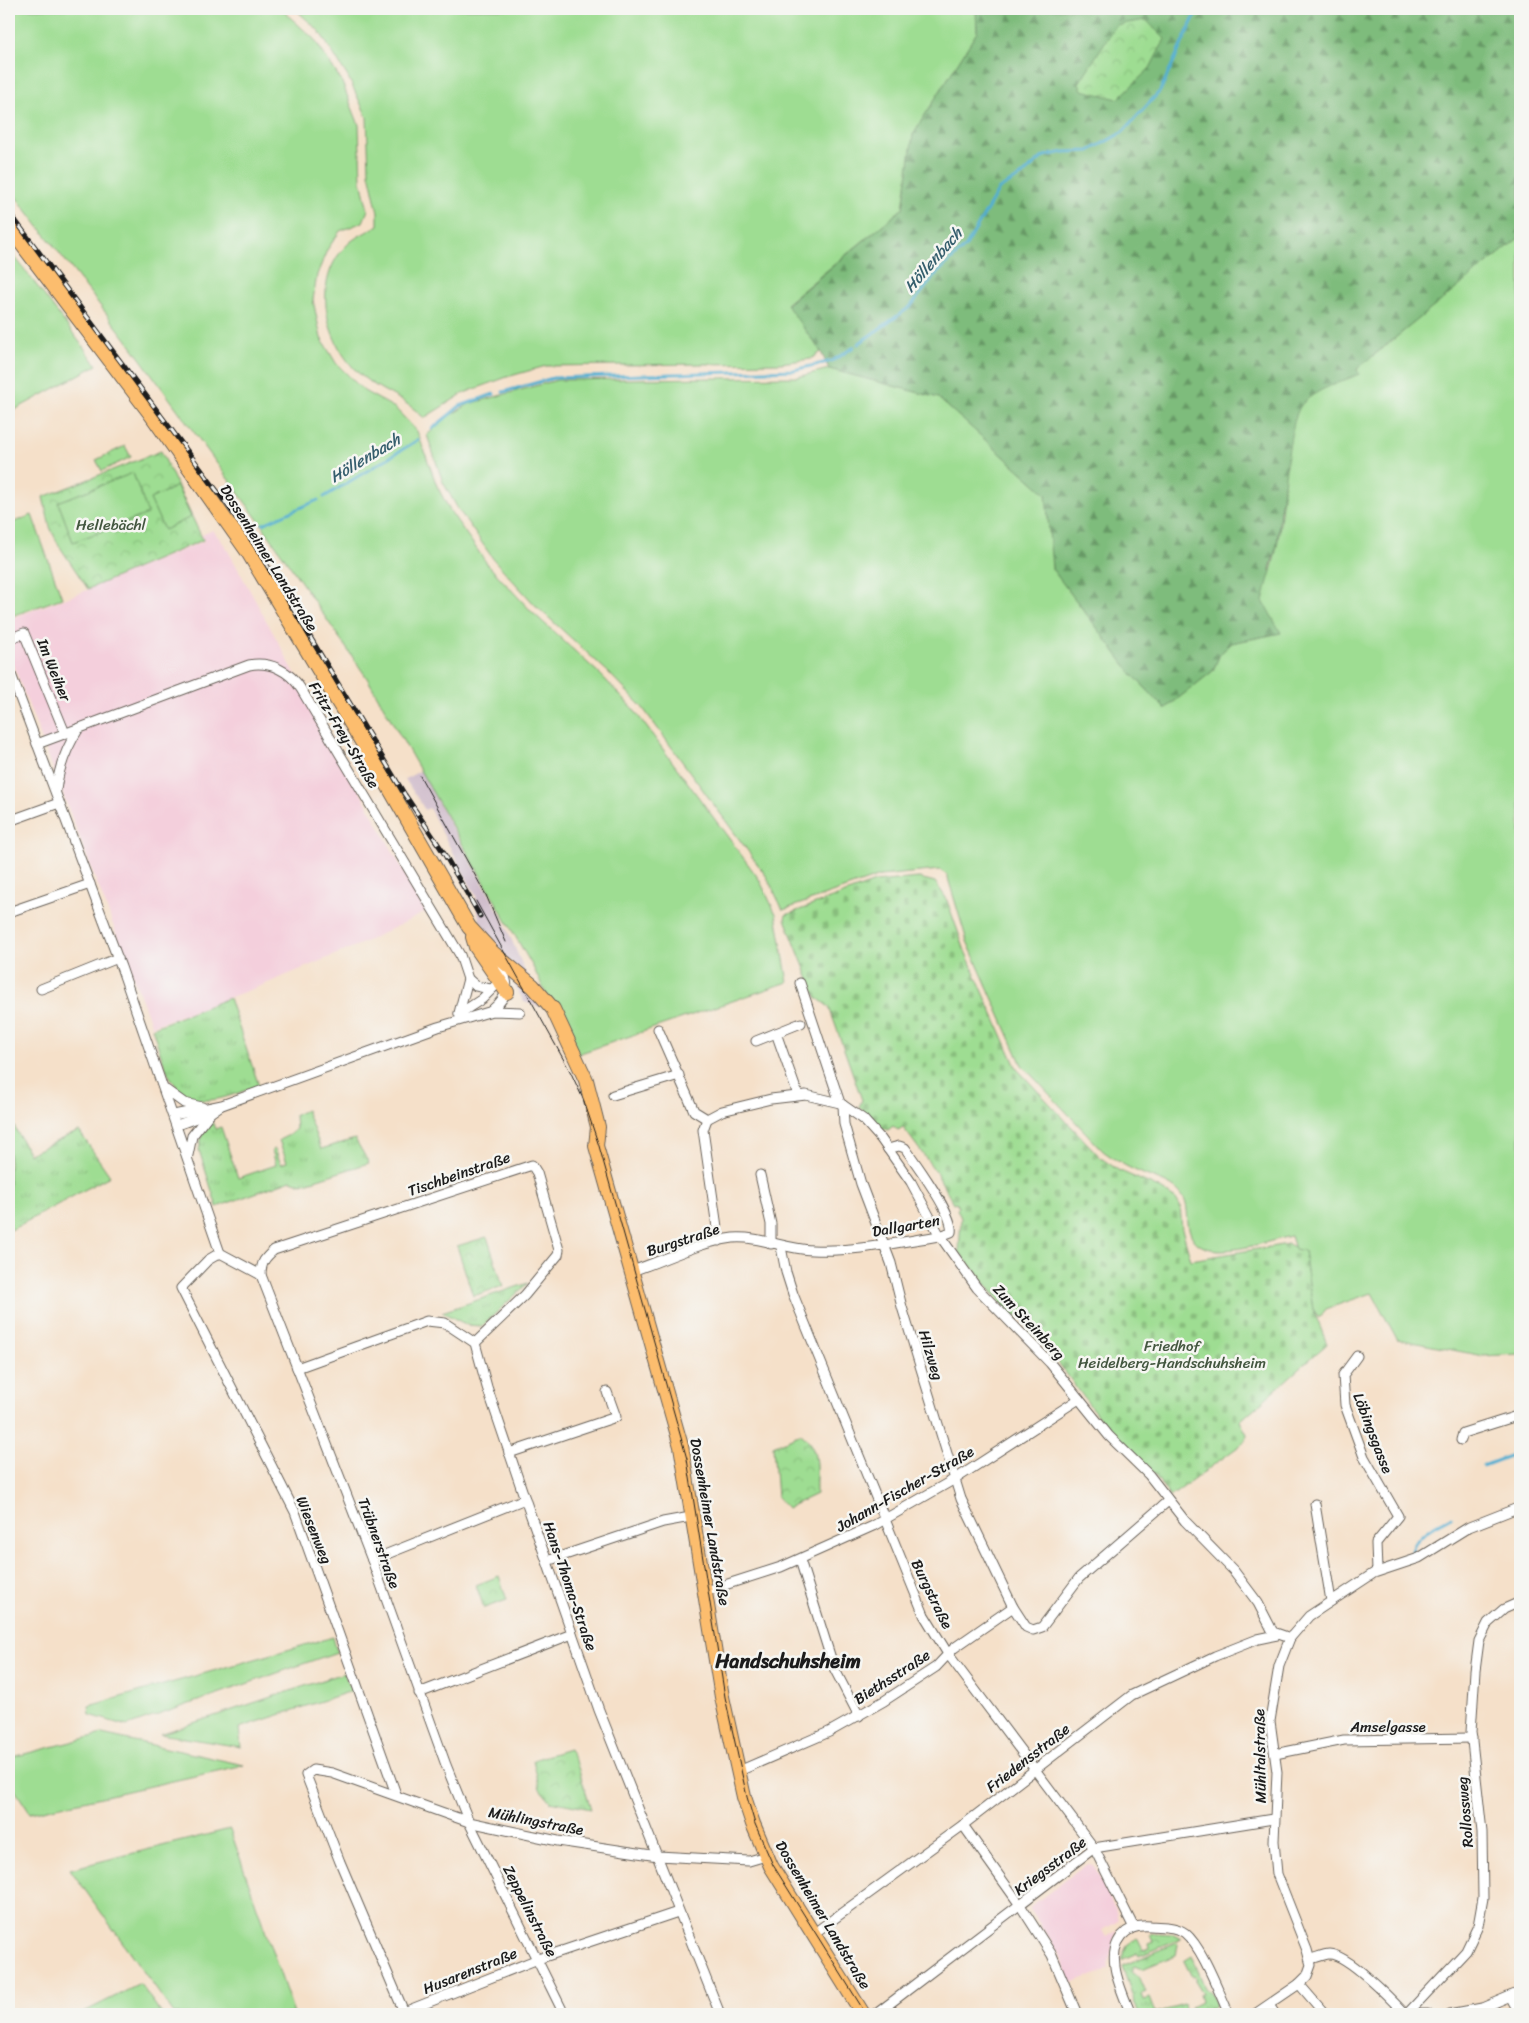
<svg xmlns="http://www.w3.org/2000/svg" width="1529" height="2023" viewBox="0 0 1529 2023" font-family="Sriracha,sans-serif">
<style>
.built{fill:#f4cfdc}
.industrial{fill:#d0bdcc}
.grass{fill:url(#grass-tufts);stroke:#5d7c57}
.forest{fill:url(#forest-firs);stroke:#4d6c4c}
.cemetery{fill:url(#cemetery-stones);stroke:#5d7c57}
.park{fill:url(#park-crowns);stroke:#5d7c57}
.garden{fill:#9edd92;stroke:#5d7c57}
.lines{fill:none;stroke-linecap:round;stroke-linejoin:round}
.stream{stroke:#53afd1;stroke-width:3}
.minor-casing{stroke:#686159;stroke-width:11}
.primary-casing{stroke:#686159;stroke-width:16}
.minor{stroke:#fff;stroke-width:9}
.primary{stroke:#fcbd6e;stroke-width:14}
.tram{stroke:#1c1c1c;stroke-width:1}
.rail-casing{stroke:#1c1c1c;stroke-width:5}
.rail{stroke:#f6f6f2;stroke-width:3;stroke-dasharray:9;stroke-linecap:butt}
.labels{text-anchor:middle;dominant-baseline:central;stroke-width:5;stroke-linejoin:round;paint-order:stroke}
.park-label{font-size:15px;fill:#43563f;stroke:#f6f6f2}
.street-label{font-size:15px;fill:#1c1c1c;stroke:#f6f6f2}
.water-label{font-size:16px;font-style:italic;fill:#355e6d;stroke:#f6f6f2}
.district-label{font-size:20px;font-weight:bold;fill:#1c1c1c;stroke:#f6f6f2}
</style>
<defs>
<pattern id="grass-tufts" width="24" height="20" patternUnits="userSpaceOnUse" patternTransform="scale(1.25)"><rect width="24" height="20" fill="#9edd92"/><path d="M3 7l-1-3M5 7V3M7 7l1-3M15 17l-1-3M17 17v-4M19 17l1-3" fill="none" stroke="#88bd7d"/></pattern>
<pattern id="forest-firs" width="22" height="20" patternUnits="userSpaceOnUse" patternTransform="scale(1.25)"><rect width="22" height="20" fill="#7ebc7c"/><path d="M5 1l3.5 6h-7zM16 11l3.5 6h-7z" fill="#669865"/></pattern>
<pattern id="cemetery-stones" width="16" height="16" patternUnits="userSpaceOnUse" patternTransform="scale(1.25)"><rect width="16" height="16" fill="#9edd92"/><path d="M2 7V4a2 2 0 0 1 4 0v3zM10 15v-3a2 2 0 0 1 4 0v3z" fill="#88bd7d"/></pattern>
<pattern id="park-crowns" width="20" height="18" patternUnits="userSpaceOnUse" patternTransform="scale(1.25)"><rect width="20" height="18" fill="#9edd92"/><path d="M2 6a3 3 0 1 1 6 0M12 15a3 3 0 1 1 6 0" fill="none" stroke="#88bd7d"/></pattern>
</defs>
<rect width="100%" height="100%" fill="#f6f6f2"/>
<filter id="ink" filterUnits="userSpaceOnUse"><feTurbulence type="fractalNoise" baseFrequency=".02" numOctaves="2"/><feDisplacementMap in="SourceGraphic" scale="10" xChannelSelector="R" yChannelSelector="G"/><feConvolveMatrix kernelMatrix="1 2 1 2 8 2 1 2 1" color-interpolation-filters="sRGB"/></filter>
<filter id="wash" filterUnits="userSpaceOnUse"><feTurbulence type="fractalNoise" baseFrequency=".0096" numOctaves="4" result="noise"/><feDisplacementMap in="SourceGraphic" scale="20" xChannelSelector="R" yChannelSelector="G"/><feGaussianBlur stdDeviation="1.12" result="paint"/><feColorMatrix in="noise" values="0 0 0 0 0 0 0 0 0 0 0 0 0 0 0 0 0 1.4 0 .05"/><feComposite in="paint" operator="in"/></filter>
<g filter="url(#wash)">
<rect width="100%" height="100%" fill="#f5e0c9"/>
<!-- built -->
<g class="built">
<polygon points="213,530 226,547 426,912 363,943 263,985 152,1026 9,654 9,619 80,593 204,541 202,535"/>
<polygon points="1087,1864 1094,1865 1116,1911 1118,1921 1103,1930 1107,1937 1118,1930 1108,1963 1109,1969 1070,1983 1061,1957 1030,1909 1031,1906"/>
</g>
<!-- industrial -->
<polygon class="industrial" points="420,771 502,917 540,1007 524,1002 479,919 476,896 429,808 425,810 405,779"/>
<!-- grass -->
<g class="grass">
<path d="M229,998L259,1086C244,1090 226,1099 210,1100C169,1103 163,1058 152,1028Z"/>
<polygon points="306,1110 321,1149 355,1139 369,1163 302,1184 291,1180 217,1207 199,1150 204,1125 212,1121 215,1129 221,1127 238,1178 276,1165 272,1150 275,1149 281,1164 287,1162 279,1140 289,1135 296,1129 295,1115"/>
<polygon points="14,1126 29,1154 79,1131 110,1176 9,1231 9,1129"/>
<polygon points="528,1283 482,1326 467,1325 442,1312"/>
<polygon points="1177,1943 1178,1946 1176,1955 1142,1969 1134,1966 1131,1972 1139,1976 1146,1992 1141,1994 1143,2000 1149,1998 1155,2013 1184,2005 1186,2014 1139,2014 1122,1966"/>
<polygon points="1192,1956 1205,1988 1210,1992 1216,2005 1201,2014 1193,2014 1191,2007 1201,2002 1199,1994 1202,1993 1194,1980 1196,1979 1194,1976 1192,1977 1184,1961"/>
</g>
<!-- forest -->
<polygon class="forest" points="976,9 1520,9 1520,237 1357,369 1360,374 1319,392 1301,405 1295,422 1280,510 1277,545 1270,569 1281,633 1232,643 1220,654 1213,671 1165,709 1132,674 1052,569 1046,494 938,398 829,369 821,352 786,305 903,208 913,134 977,32"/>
<!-- cemetery -->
<polygon class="cemetery" points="919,878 935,882 946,898 965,951 1017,1069 1101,1158 1118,1170 1159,1188 1176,1199 1180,1206 1182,1229 1191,1260 1288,1244 1304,1251 1313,1309 1327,1344 1240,1421 1247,1434 1246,1441 1170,1497 1155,1475 1102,1422 1057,1361 1029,1331 1027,1318 1012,1316 959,1252 961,1218 957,1209 959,1207 956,1202 953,1203 936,1172 903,1127 898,1130 893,1126 888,1130 879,1128 859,1107 862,1100 829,1007 816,997 785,919 786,915 875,882"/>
<!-- park -->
<g class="park">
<polygon points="1146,20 1165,39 1150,68 1118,99 1082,90 1079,83 1116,25"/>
<polygon points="125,446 131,457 102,471 96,460"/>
<polygon points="161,451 203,540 88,589 58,544 50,527 43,497"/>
<polygon points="487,1237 503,1286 473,1296 457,1246"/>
<path d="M801,1434C821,1450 815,1469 816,1494L787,1508L777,1497L773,1446Z"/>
<polygon points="499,1576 507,1600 484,1608 476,1585"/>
<polygon points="569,1749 577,1764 591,1809 550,1801 540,1789 533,1760"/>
<polygon points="1155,1933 1172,1934 1181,1939 1139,1956 1137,1953 1121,1960 1127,1945 1137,1938 1143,1950 1149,1948 1148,1943 1153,1941 1150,1934"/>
</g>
<!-- garden -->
<g class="garden">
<polygon points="9,9 281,9 314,39 341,80 359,125 361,181 368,210 363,222 340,231 327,250 317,275 313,300 321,338 336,363 364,391 395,408 417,431 437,486 450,511 488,565 532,612 602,676 634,710 759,879 776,914 788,982 575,1055 533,967 367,678 264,528 126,339 9,188"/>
<path d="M295,9H976L977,32L913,134L903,208L786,304L821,352L811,359L780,363L546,366L507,377L464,393L424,418C404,398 388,395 367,380C328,352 308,284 346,246C354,237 368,232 378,225V213L369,173L367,117L348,77L319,31Z"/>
<path d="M1520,237V1354L1483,1356L1397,1339L1372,1293L1326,1309L1319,1318L1313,1309L1304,1251L1295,1249L1291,1236C1266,1241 1201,1267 1190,1232C1185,1219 1191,1205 1180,1193C1171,1182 1151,1178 1139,1172C1126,1167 1114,1159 1103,1151L1022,1065L967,941L947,875L940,870L880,876L783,910L767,877L642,707L607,671L536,606L494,560L458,509L443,482L427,435L446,418L469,404L557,380L797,377L829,369L938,398L1046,494L1052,569L1132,674L1165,709L1213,671L1220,654L1232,643L1281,633L1263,601C1267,582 1274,564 1277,546C1282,519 1287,420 1302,404C1316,389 1341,382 1359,374L1357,369Z"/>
<polygon points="9,249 97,365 9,413"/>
<polygon points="133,473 148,514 73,542 58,502"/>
<polygon points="177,486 191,517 164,530 150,499"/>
<polygon points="32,515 62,598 9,617 9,524"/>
<polygon points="333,1637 337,1652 127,1726 90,1715 89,1706"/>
<polygon points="344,1673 352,1691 239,1728 241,1747 160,1734"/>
<polygon points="102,1734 244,1765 30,1813 9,1781 9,1758"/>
<polygon points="230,1829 294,2014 174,2014 70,1869"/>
<polygon points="140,1984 162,2014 80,2014"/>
</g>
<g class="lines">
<!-- stream -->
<g class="stream">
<polyline points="858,344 910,307 936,274 966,246 999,189 1021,176 1044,156 1065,152 1089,151 1123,132 1160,91 1198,9"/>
<polyline points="503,392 553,378 794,370 832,361 854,347"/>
<polyline points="432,429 460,406 494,394"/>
<polyline points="324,497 418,440"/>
<polyline points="263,524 318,500"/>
<polyline points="1483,1466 1520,1452"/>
<path d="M1412,1551C1417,1533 1436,1525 1451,1517"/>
</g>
</g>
</g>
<g filter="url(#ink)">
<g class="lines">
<!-- minor casing -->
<g class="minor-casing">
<g id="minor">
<polyline points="9,639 24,633 65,733"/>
<polyline points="9,669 121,967 220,1253"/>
<path d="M37,744L249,665C270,661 290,671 301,689L460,955L468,979L459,1013"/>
<path d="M56,790C59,766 66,748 79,728"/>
<polyline points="9,821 59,803"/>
<polyline points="9,912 90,884"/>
<polyline points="468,979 476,986 490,989"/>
<polyline points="800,983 840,1103"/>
<polyline points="41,989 118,958"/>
<path d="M492,1010C512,993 509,984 499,961"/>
<polyline points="459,1014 482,999 495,986 501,983"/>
<polyline points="658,1029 694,1111 707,1119"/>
<polyline points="756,1041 776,1033"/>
<polyline points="166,1090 184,1103 202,1107"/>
<polyline points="613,1095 679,1075"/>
<polyline points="798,1095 776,1033 801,1023"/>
<polyline points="843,1105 844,1124 861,1184 891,1263 902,1307 961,1499 1013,1607 1026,1627 1033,1630 1042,1627 1079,1578 1168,1501"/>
<polyline points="174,1115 222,1105 438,1027 492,1011 520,1012"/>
<polyline points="707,1119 722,1111 771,1099 806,1095 840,1103 863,1119 881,1139 911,1182 940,1236 977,1288 1050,1363 1109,1436 1149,1475 1185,1521 1234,1571 1258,1603 1273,1632 1290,1638"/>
<polyline points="707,1119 703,1130 719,1241"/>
<polyline points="177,1125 210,1113 220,1106"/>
<polyline points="188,1155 192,1136 210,1113"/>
<polyline points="760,1175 771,1224 771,1244"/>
<polyline points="781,1247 786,1272 793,1294 924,1615 948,1654 1094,1848 1133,1926"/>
<polyline points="220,1253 208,1260 181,1288 295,1512 396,1794"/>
<polyline points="220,1253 261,1275"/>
<path d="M632,1271C665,1260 699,1242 733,1238C760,1236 785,1249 812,1250C855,1252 898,1242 940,1236L951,1232C955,1217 915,1162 905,1148L899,1146L888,1149"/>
<path d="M475,1343L525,1295L558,1255L559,1250L537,1173L532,1165L274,1250C265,1258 261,1262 261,1275L372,1560L446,1765L469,1822L564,2014"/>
<polyline points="1357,1356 1343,1375 1345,1405 1364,1457 1398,1516 1376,1543 1377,1571"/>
<polyline points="297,1368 427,1321 445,1323 475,1343 487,1387 525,1499 599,1710 720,2014"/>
<polyline points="1461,1440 1463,1433 1520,1415"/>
<polyline points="509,1453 616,1417 607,1392"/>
<polyline points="1315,1504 1331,1601"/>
<polyline points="372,1560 525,1499"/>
<polyline points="800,1560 834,1668 859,1716"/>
<polyline points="547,1561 663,1522 685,1518"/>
<polyline points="706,1591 781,1567 873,1526 960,1476 1079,1399"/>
<polyline points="419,1693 572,1634"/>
<polyline points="1275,1754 1344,1740 1472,1738"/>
<polyline points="739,1771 829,1732 884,1701 936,1667 954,1648 1013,1607"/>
<polyline points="963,1825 1020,1905 1052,1955 1077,2014"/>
<polyline points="678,1912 538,1959 404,2012 340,1862 306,1775 313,1770 332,1773 469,1822 558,1841 658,1856 749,1861 766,1856"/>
<polyline points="813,1934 963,1825 1132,1695 1215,1656 1258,1639 1277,1635"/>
<path d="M1311,1959C1316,1958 1324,1954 1329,1954C1348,1954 1392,2000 1405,2014"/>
<polyline points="1299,1984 1325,2014"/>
<polyline points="1510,1996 1520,2014"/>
<polyline points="1269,2005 1275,2014"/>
<polyline points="876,2014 1094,1848 1273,1819"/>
<path d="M1131,2014C1125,2000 1117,1982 1115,1967C1111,1941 1126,1923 1151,1926C1162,1927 1176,1926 1185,1933C1203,1948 1219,1993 1229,2014"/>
<polyline points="1255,2014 1299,1984 1307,1976 1311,1965 1307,1950 1277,1874 1274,1841 1277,1772 1270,1721 1279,1666 1290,1638 1309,1616 1374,1573 1419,1558 1469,1527 1520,1507"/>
<polyline points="1407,2014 1466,1951 1478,1926 1483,1898 1482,1832 1471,1732 1475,1671 1479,1641 1488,1623 1504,1609 1520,1602"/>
<polyline points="1410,2014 1428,2014"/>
<polyline points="1450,2014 1482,2008 1520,1992"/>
</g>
</g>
<!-- primary casing -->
<g class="primary-casing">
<g id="primary">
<polyline points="9,227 150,413 248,552 382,775 469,927 493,953 533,986 553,1009 586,1080 598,1127 596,1146 681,1446 722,1697 744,1797 753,1824 771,1866 863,2014"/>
<polyline points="473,937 476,947 507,992"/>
</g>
</g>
<!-- minor -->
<use href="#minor" class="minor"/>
<!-- primary -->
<use href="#primary" class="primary"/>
<!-- tram -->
<g class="tram">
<polyline points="420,776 486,895 506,942"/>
<polyline points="476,901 571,1073 584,1101 599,1146 687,1459 725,1697 747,1797 755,1824 773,1865 866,2014"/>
</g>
<!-- rail casing -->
<g class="rail-casing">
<polyline id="rail" points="9,212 244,527 405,795 442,850 480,916"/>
</g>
<!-- rail -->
<use href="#rail" class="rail"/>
</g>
</g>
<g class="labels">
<!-- park labels -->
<g class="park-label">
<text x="111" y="525">Hellebächl</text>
<text x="1172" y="1346">Friedhof<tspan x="1172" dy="17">Heidelberg-Handschuhsheim</tspan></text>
</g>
<!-- street labels -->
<g class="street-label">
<text transform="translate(269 558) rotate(58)">Dossenheimer Landstraße</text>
<text transform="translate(54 670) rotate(68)">Im Weiher</text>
<text transform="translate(344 735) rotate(59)">Fritz-Frey-Straße</text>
<text transform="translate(459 1174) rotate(-19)">Tischbeinstraße</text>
<text transform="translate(906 1226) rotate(-10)">Dallgarten</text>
<text transform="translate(683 1240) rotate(-18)">Burgstraße</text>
<text transform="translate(1029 1322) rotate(47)">Zum Steinberg</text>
<text transform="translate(931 1355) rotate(73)">Hilzweg</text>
<text transform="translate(1373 1433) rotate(69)">Löbingsgasse</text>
<text transform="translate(905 1489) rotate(-30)">Johann-Fischer-Straße</text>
<text transform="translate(710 1522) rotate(80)">Dossenheimer Landstraße</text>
<text transform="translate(314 1530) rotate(68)">Wiesenweg</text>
<text transform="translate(379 1543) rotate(70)">Trübnerstraße</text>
<text transform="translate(570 1586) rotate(71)">Hans-Thoma-Straße</text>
<text transform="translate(932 1594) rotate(64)">Burgstraße</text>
<text transform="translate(892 1677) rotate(-33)">Biethsstraße</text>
<text x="1388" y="1727">Amselgasse</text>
<text transform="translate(1260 1756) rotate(-91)">Mühltalstraße</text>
<text transform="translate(1028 1758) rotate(-38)">Friedensstraße</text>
<text transform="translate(1465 1812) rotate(-95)">Rollossweg</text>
<text transform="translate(536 1821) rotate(11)">Mühlingstraße</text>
<text transform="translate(1050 1866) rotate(-37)">Kriegsstraße</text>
<text transform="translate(530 1911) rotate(63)">Zeppelinstraße</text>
<text transform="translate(823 1915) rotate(59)">Dossenheimer Landstraße</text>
<text transform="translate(470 1971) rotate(-22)">Husarenstraße</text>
</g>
<!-- water labels -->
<g class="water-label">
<text transform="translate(933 260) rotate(-49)">Höllenbach</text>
<text transform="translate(365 458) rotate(-31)">Höllenbach</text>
</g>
<!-- district labels -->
<g class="district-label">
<text x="788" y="1661">Handschuhsheim</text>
</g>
</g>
<!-- margin -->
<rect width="1529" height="2023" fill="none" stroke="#f6f6f2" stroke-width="30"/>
</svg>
